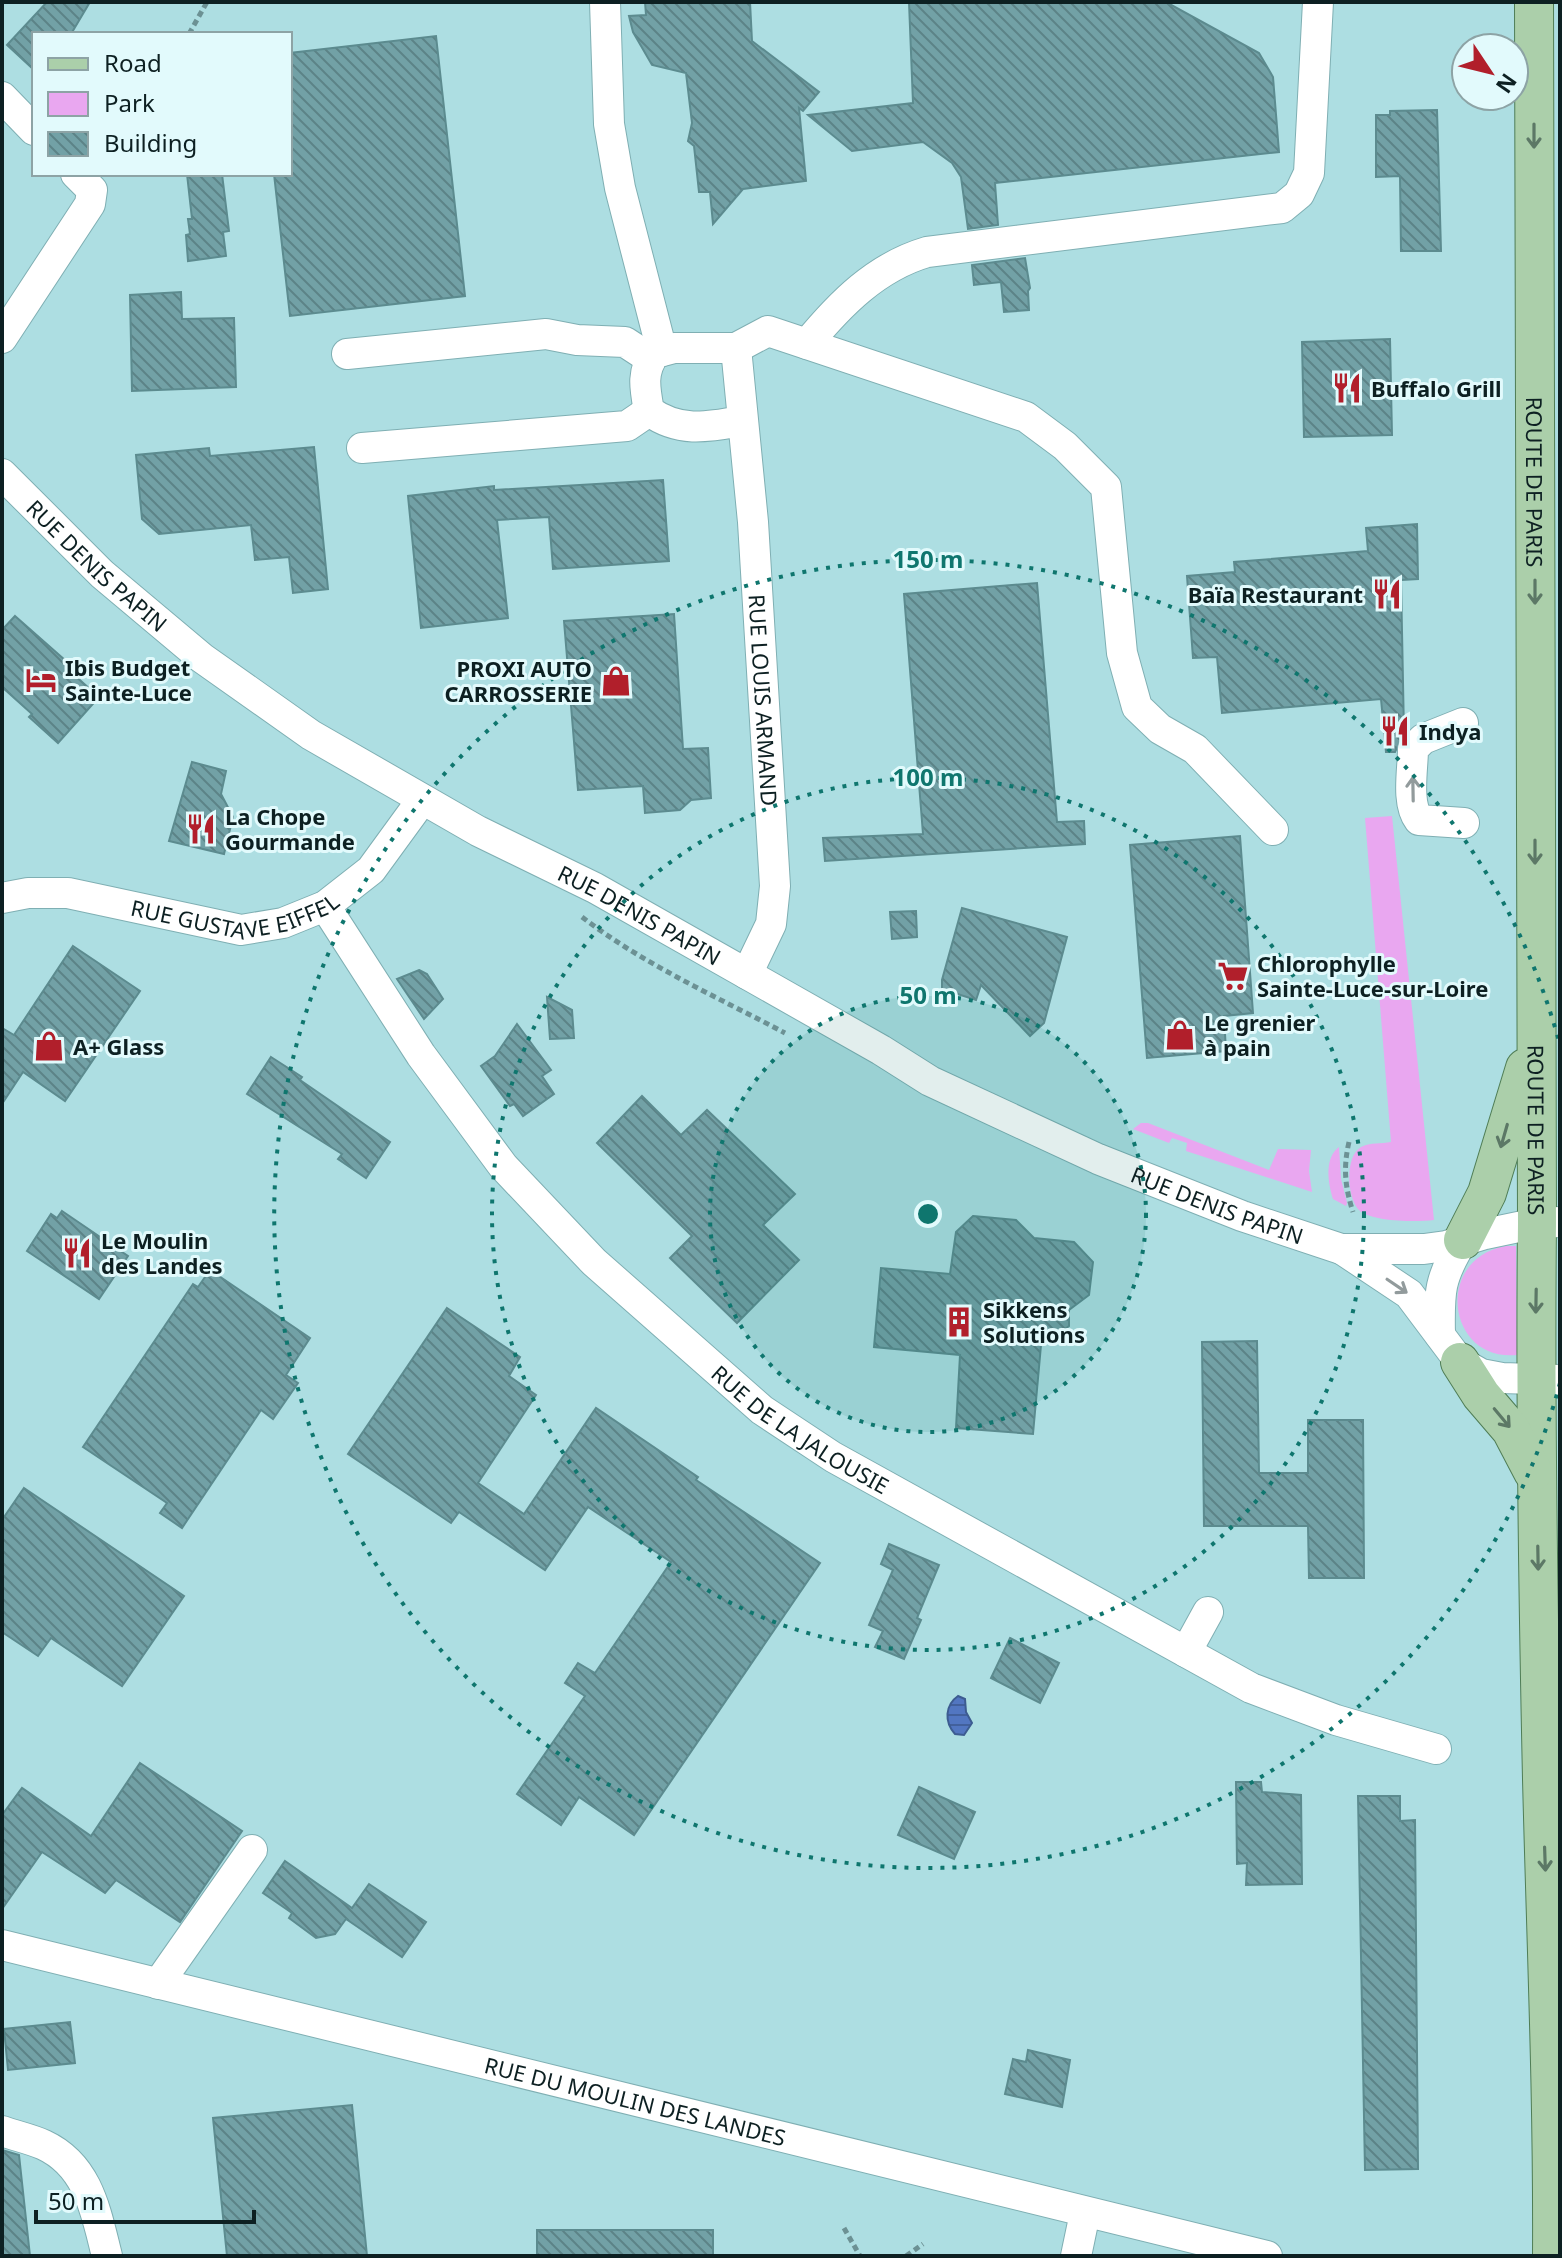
<svg xmlns="http://www.w3.org/2000/svg" width="1562" height="2258" viewBox="0 0 1562 2258" font-family="'Noto Sans',sans-serif">
<style>
.green{fill:#e9a7f0}
.water{fill:url(#water-rules);stroke:#3d5c91;stroke-width:2}
.building{fill:url(#building-back-hatch);stroke:#5c8b8f;stroke-width:2}
.lines{fill:none;stroke-linecap:round;stroke-linejoin:round}
.minor-casing{stroke:#7fafb3;stroke-width:32}
.major-casing{stroke:#4f7d55;stroke-width:40}
.path{stroke:#6c9194;stroke-width:5;stroke-dasharray:6 4;stroke-linecap:butt}
.minor{stroke:#fff;stroke-width:30}
.major{stroke:#abcfaa;stroke-width:38}
.oneway{stroke:#5c7866}
.oneway2{stroke:#929b9c}
.ring{fill:none;stroke:#0f766e;stroke-width:4;stroke-dasharray:4 8}
.labels{text-anchor:middle;dominant-baseline:central;stroke-width:6;stroke-linejoin:round;paint-order:stroke}
.poi-label{font-size:22px;font-weight:bold;fill:#0d2022;stroke:#e2fafc;text-anchor:start}
.street-label{font-size:22px;fill:#0d2022;stroke:#e2fafc}
.centre{fill:#0f766e;stroke:#e2fafc;stroke-width:4}
.ring-label{font-size:24px;text-anchor:middle;font-weight:bold;fill:#0f766e;stroke:#e2fafc;stroke-width:6;stroke-linejoin:round;paint-order:stroke}
</style>
<defs>
<pattern id="water-rules" width="6" height="5" patternUnits="userSpaceOnUse" patternTransform="scale(2)"><rect width="6" height="5" fill="#5276c1"/><path d="M0 2.5h6" fill="none" stroke="#42609c"/></pattern>
<pattern id="building-back-hatch" width="6" height="6" patternUnits="userSpaceOnUse" patternTransform="scale(2)"><rect width="6" height="6" fill="#72a1a6"/><path d="M-1 5l2 2M0 0l6 6M5-1l2 2" fill="none" stroke="#5c8387"/></pattern>
</defs>
<rect width="100%" height="100%" fill="#addee2"/>
<!-- green -->
<g class="green">
<path d="M1392,816L1434,1220C1417,1222 1374,1222 1360,1211C1347,1200 1344,1157 1361,1147C1370,1142 1382,1144 1391,1142L1365,818Z"/>
<polygon points="1141,1123 1148,1123 1269,1170 1278,1149 1311,1150 1309,1171 1312,1192 1186,1151 1187,1143 1172,1138 1169,1143 1133,1129"/>
<path d="M1339,1147L1341,1179L1347,1203L1346,1206L1333,1199C1328,1183 1324,1158 1339,1147Z"/>
<path d="M1506,1246H1516L1517,1355C1446,1362 1434,1258 1506,1246Z"/>
</g>
<!-- water -->
<path class="water" d="M958,1696L965,1699L966,1712L972,1723L964,1735L955,1734C944,1722 945,1705 958,1696Z"/>
<!-- building -->
<g class="building">
<polygon points="47,2 90,2 71,34 34,34 34,70 7,45"/>
<polygon points="645,2 750,2 752,41 819,92 803,111 799,108 806,181 743,189 713,224 710,192 699,192 694,146 688,141 692,123 686,73 652,65 633,32 629,16 646,15"/>
<polygon points="909,2 1166,2 1259,53 1273,77 1279,152 995,183 998,225 968,229 961,177 952,163 923,142 852,151 808,115 913,103"/>
<polygon points="436,36 465,296 290,316 274,174 290,174 290,53"/>
<polygon points="1437,110 1441,251 1401,251 1400,176 1376,177 1376,115 1390,115 1390,111"/>
<polygon points="187,174 222,174 229,231 223,232 226,256 188,261 186,235 190,234 188,219 192,219"/>
<polygon points="1025,258 1030,288 1028,291 1029,310 1004,312 1001,282 974,285 972,265"/>
<polygon points="181,292 182,319 234,318 236,387 132,391 130,295"/>
<polygon points="1390,339 1392,435 1304,437 1302,342"/>
<polygon points="314,447 328,589 293,593 289,557 255,560 251,525 159,534 142,519 136,455 209,448 210,456"/>
<polygon points="663,480 669,561 553,569 549,517 497,520 508,618 421,628 408,496 494,486 494,490"/>
<polygon points="1417,524 1418,579 1401,580 1404,733 1395,752 1386,752 1381,699 1222,713 1217,657 1193,658 1187,576 1235,572 1234,562 1368,551 1366,528"/>
<polygon points="1037,583 1057,822 1084,821 1085,844 825,861 823,838 923,834 904,594"/>
<polygon points="674,614 683,749 708,748 711,798 691,800 680,810 645,813 643,786 578,790 564,621"/>
<polygon points="15,616 75,669 72,673 99,697 58,743 29,717 32,714 2,687 2,630"/>
<polygon points="192,762 226,771 221,794 233,817 224,854 169,841"/>
<polygon points="1240,836 1253,1013 1224,1016 1226,1051 1147,1058 1130,845"/>
<polygon points="962,908 1067,937 1044,1023 1030,1036 981,985 976,1000 942,989 942,980"/>
<polygon points="916,911 917,937 892,939 890,912"/>
<polygon points="73,946 140,991 65,1101 23,1072 2,1104 2,1028 14,1035"/>
<polygon points="419,970 427,974 443,999 424,1019 397,979"/>
<polygon points="547,997 572,1010 574,1038 550,1039"/>
<polygon points="517,1024 551,1070 542,1076 554,1094 523,1116 514,1104 510,1106 481,1066 495,1056"/>
<polygon points="271,1057 302,1077 300,1080 390,1142 366,1178 338,1159 342,1154 247,1094"/>
<polygon points="642,1096 681,1135 707,1110 795,1194 763,1225 799,1260 737,1323 670,1258 692,1236 597,1143"/>
<polygon points="62,1211 128,1256 99,1299 27,1251 51,1214 57,1218"/>
<polygon points="973,1216 1016,1220 1034,1238 1074,1242 1093,1262 1089,1295 1069,1310 1069,1326 1057,1335 1042,1334 1033,1434 956,1428 960,1355 874,1347 881,1268 950,1274 956,1232"/>
<polygon points="210,1270 310,1338 286,1375 298,1383 273,1419 261,1410 182,1528 160,1513 167,1503 83,1447 193,1284 198,1287"/>
<polygon points="447,1308 520,1357 509,1376 536,1395 478,1483 524,1514 596,1408 698,1477 696,1480 820,1563 634,1835 579,1797 561,1825 517,1794 585,1696 565,1683 578,1663 595,1673 671,1562 588,1507 545,1570 459,1512 451,1523 348,1454"/>
<polygon points="1257,1341 1259,1473 1308,1473 1308,1420 1363,1420 1364,1578 1309,1578 1308,1526 1204,1526 1202,1342"/>
<polygon points="24,1488 184,1596 122,1686 51,1638 38,1656 2,1632 2,1520"/>
<polygon points="889,1544 939,1565 917,1618 921,1620 904,1659 875,1647 883,1631 869,1625 893,1570 881,1564"/>
<polygon points="1010,1638 1059,1663 1040,1703 991,1678"/>
<polygon points="140,1763 242,1831 180,1922 116,1880 105,1893 42,1852 2,1909 2,1815 22,1788 91,1836"/>
<polygon points="1236,1782 1261,1782 1262,1792 1301,1795 1302,1884 1246,1885 1247,1863 1237,1864"/>
<polygon points="919,1787 975,1812 954,1859 898,1835"/>
<polygon points="1358,1796 1400,1796 1400,1821 1415,1820 1418,2169 1365,2170"/>
<polygon points="285,1861 352,1908 369,1884 426,1922 402,1957 346,1919 335,1934 316,1938 289,1918 292,1913 263,1893"/>
<polygon points="70,2022 75,2063 8,2070 4,2029"/>
<polygon points="1028,2050 1070,2060 1062,2107 1005,2094 1013,2059 1026,2062"/>
<polygon points="352,2105 367,2256 227,2256 213,2118"/>
<polygon points="2,2150 19,2155 30,2256 2,2256"/>
<rect x="537" y="2230" width="176" height="26"/>
</g>
<g class="lines">
<!-- minor casing -->
<g class="minor-casing">
<g id="minor">
<polyline points="605,2 609,124 620,188 662,351"/>
<polyline points="2,97 34,130"/>
<polyline points="2,338 90,204 92,190 76,174"/>
<path d="M807,344C840,304 876,267 927,252L1282,208L1299,194L1309,173L1318,2"/>
<polyline points="736,348 768,331 1026,417 1065,446 1106,487 1122,653 1137,707 1160,729 1195,749 1273,830"/>
<polyline points="347,354 546,334 577,340 625,342 651,359"/>
<path id="s1" d="M742,421C708,427 679,433 649,411C645,389 641,372 655,353L674,348H736L753,522L775,886L771,924L747,974"/>
<polyline points="362,448 627,426 649,411"/>
<path id="s2" d="M2,474L102,574L202,658L311,735L478,831L595,888L881,1050L930,1081L1098,1159L1242,1216L1341,1249H1424L1446,1246L1485,1234L1537,1223L1560,1222"/>
<path d="M1463,723L1423,739L1413,749C1413,769 1406,803 1419,820L1464,823"/>
<path id="s3" d="M2,898L28,893H68L241,930L283,923L325,906L371,870L422,800"/>
<path id="s4" d="M325,906L421,1055L503,1166L594,1262L762,1410L833,1457L1251,1688L1336,1720L1436,1749"/>
<polyline points="1343,1250 1409,1294 1460,1362 1481,1374 1502,1378 1560,1380"/>
<path d="M1440,1335C1439,1292 1439,1278 1463,1240"/>
<polyline points="1186,1652 1208,1612"/>
<path id="s5" d="M2,1945L1267,2256"/>
<polyline points="158,1984 252,1850"/>
<path d="M2,2131C16,2136 31,2139 44,2145C89,2166 96,2213 107,2256"/>
<polyline points="1076,2256 1085,2213"/>
</g>
</g>
<!-- major casing -->
<g class="major-casing">
<g id="major">
<path id="s6" d="M1534,2L1537,1223C1535,1409 1538,1594 1542,1779C1546,1938 1553,2097 1552,2256"/>
<polyline points="1463,1240 1487,1193 1525,1068"/>
<polyline points="1460,1362 1481,1395 1511,1430 1533,1472"/>
</g>
</g>
<!-- path -->
<g class="path">
<polyline points="189,34 207,2"/>
<path d="M582,917C643,964 717,997 785,1033"/>
<path d="M1349,1142C1343,1168 1345,1187 1353,1212"/>
<polyline points="844,2228 860,2256"/>
<polyline points="906,2256 923,2244"/>
</g>
<!-- minor -->
<use href="#minor" class="minor"/>
<!-- major -->
<use href="#major" class="major"/>
</g>
<!-- one-way arrows -->
<defs><path id="oneway-shaft" d="M-6 0H5M1.5-3L5.5 0L1.5 3" fill="none" stroke-width="1.6" stroke-linecap="round" stroke-linejoin="round" transform="scale(2)"/></defs>
<g class="oneway">
<use href="#oneway-shaft" transform="translate(1534 136) rotate(90)"/>
<use href="#oneway-shaft" transform="translate(1535 592) rotate(90)"/>
<use href="#oneway-shaft" transform="translate(1535 852) rotate(90)"/>
<use href="#oneway-shaft" transform="translate(1504 1136) rotate(106)"/>
<use href="#oneway-shaft" transform="translate(1536 1301) rotate(91)"/>
<use href="#oneway-shaft" transform="translate(1502 1418) rotate(50)"/>
<use href="#oneway-shaft" transform="translate(1538 1558) rotate(89)"/>
<use href="#oneway-shaft" transform="translate(1545 1859) rotate(88)"/>
</g>
<g class="oneway2">
<use href="#oneway-shaft" transform="translate(1413 789) rotate(-91)"/>
<use href="#oneway-shaft" transform="translate(1397 1286) rotate(34)"/>
</g>
<!-- distance rings -->
<circle cx="928" cy="1214" r="218" fill="#0f766e" fill-opacity=".12"/>
<g class="ring">
<circle cx="928" cy="1214" r="218"/>
<circle cx="928" cy="1214" r="436"/>
<path d="M1560 1383A654 654 0 1 1 1560 1045"/>
</g>
<!-- icons -->
<defs>
<g id="restaurant-bare" transform="scale(2.4)"><path d="M-5-6h1v4h1v-4h1v4h1v-4h1v5L-1.5 .5V6h-2V.5L-5-1ZM5-6V6H3V1.5H1.5Q1.5-4 5-6Z" fill="#b11f2b" stroke="#e2fafc" stroke-width="2.5" paint-order="stroke"/></g>
<g id="hotel-bare" transform="scale(2.4)"><path d="M-6-4.5h1.5V1H6V5H4.5V3h-9V5H-6ZM-4 0a1.8 1.8 0 1 1 3.6 0ZM.5 0V-2.5h3Q6-2.5 6 0Z" fill="#b11f2b" stroke="#e2fafc" stroke-width="2.5" paint-order="stroke"/></g>
<g id="shop-bare" transform="scale(2.4)"><path d="M-5-2.5h2.3a2.7 3.5 0 0 1 5.4 0H5L5.5 6h-11ZM-1.5-2.5h3a1.5 2.3 0 0 0-3 0Z" fill="#b11f2b" stroke="#e2fafc" stroke-width="2.5" paint-order="stroke"/></g>
<g id="supermarket-bare" transform="scale(2.4)"><path d="M-6-5.5h2.5l.6 2H6L4.5 2H-2.5L-4.4-4H-6ZM-1.5 3.2a1.3 1.3 0 1 0 .1 0ZM3 3.2a1.3 1.3 0 1 0 .1 0Z" fill="#b11f2b" stroke="#e2fafc" stroke-width="2.5" paint-order="stroke"/></g>
<g id="building-bare" transform="scale(2.4)"><path d="M-4-6H4V6H1V3H-1V6H-4ZM-2.5-4.3h1.7v1.8h-1.7ZM.8-4.3h1.7v1.8H.8ZM-2.5-1h1.7V.8h-1.7ZM.8-1h1.7V.8H.8Z" fill="#b11f2b" stroke="#e2fafc" stroke-width="2.5" paint-order="stroke"/></g>
</defs>
<g fill-rule="evenodd">
<use href="#restaurant-bare" x="1347" y="388"/>
<use href="#restaurant-bare" x="1387" y="594"/>
<use href="#hotel-bare" x="41" y="680"/>
<use href="#shop-bare" x="616" y="681"/>
<use href="#restaurant-bare" x="1395" y="731"/>
<use href="#restaurant-bare" x="201" y="829"/>
<use href="#supermarket-bare" x="1233" y="976"/>
<use href="#shop-bare" x="1180" y="1035"/>
<use href="#shop-bare" x="49" y="1046"/>
<use href="#restaurant-bare" x="77" y="1253"/>
<use href="#building-bare" x="959" y="1322"/>
</g>
<g class="labels">
<!-- poi labels -->
<g class="poi-label">
<text x="1371" y="388">Buffalo Grill</text>
<text x="1363" y="594" text-anchor="end">Baïa Restaurant</text>
<text x="65" y="667">Ibis Budget<tspan x="65" dy="25">Sainte-Luce</tspan></text>
<text x="592" y="668" text-anchor="end">PROXI AUTO<tspan x="592" dy="25">CARROSSERIE</tspan></text>
<text x="1419" y="731">Indya</text>
<text x="225" y="816">La Chope<tspan x="225" dy="25">Gourmande</tspan></text>
<text x="1257" y="963">Chlorophylle<tspan x="1257" dy="25">Sainte-Luce-sur-Loire</tspan></text>
<text x="1204" y="1022">Le grenier<tspan x="1204" dy="25">à pain</tspan></text>
<text x="73" y="1046">A+ Glass</text>
<text x="101" y="1240">Le Moulin<tspan x="101" dy="25">des Landes</tspan></text>
<text x="983" y="1309">Sikkens<tspan x="983" dy="25">Solutions</tspan></text>
</g>
<!-- street labels -->
<g class="street-label">
<text stroke="none"><textPath href="#s6" startOffset="480">ROUTE DE PARIS</textPath></text>
<text stroke="none"><textPath href="#s2" startOffset="132">RUE DENIS PAPIN</textPath></text>
<text stroke="none"><textPath href="#s1" startOffset="592">RUE LOUIS ARMAND</textPath></text>
<text stroke="none"><textPath href="#s3" startOffset="238">RUE GUSTAVE EIFFEL</textPath></text>
<text stroke="none"><textPath href="#s2" startOffset="780">RUE DENIS PAPIN</textPath></text>
<text stroke="none"><textPath href="#s6" startOffset="1128">ROUTE DE PARIS</textPath></text>
<text stroke="none"><textPath href="#s2" startOffset="1428">RUE DENIS PAPIN</textPath></text>
<text stroke="none"><textPath href="#s4" startOffset="714">RUE DE LA JALOUSIE</textPath></text>
<text stroke="none"><textPath href="#s5" startOffset="652">RUE DU MOULIN DES LANDES</textPath></text>
</g>
</g>
<circle cx="928" cy="1214" r="12" class="centre"/>
<g class="ring-label">
<text x="928" y="568">150 m</text>
<text x="928" y="786">100 m</text>
<text x="928" y="1004">50 m</text>
</g>
<!-- border -->
<rect width="1562" height="2258" fill="none" stroke="#0d2022" stroke-width="8"/>
<!-- legend -->
<rect x="32" y="32" width="260" height="144" fill="#e2fafc" stroke="#8da3a5" stroke-width="2"/>
<rect x="48" y="58" width="40" height="12" fill="#abcfaa" stroke="#8da3a5" stroke-width="2"/>
<text x="104" y="72" font-size="24" fill="#0d2022">Road</text>
<rect x="48" y="92" width="40" height="24" fill="#e9a7f0" stroke="#8da3a5" stroke-width="2"/>
<text x="104" y="112" font-size="24" fill="#0d2022">Park</text>
<rect x="48" y="132" width="40" height="24" fill="url(#building-back-hatch)" stroke="#8da3a5" stroke-width="2"/>
<text x="104" y="152" font-size="24" fill="#0d2022">Building</text>
<!-- north arrow -->
<g transform="translate(1490 72) rotate(125)"><circle r="38" fill="#e2fafc" stroke="#8da3a5" stroke-width="2"/>
<path d="M0-6L14 30L0 20L-14 30Z" fill="#b11f2b"/>
<text y="-12" font-size="22" font-weight="bold" text-anchor="middle" fill="#0d2022">N</text>
</g>
<!-- scale -->
<path d="M36 2210v12h218v-12" fill="none" stroke="#0d2022" stroke-width="4"/>
<text x="48" y="2210" font-size="24" fill="#0d2022" stroke="#e2fafc" stroke-width="6" paint-order="stroke">50 m</text>
</svg>
